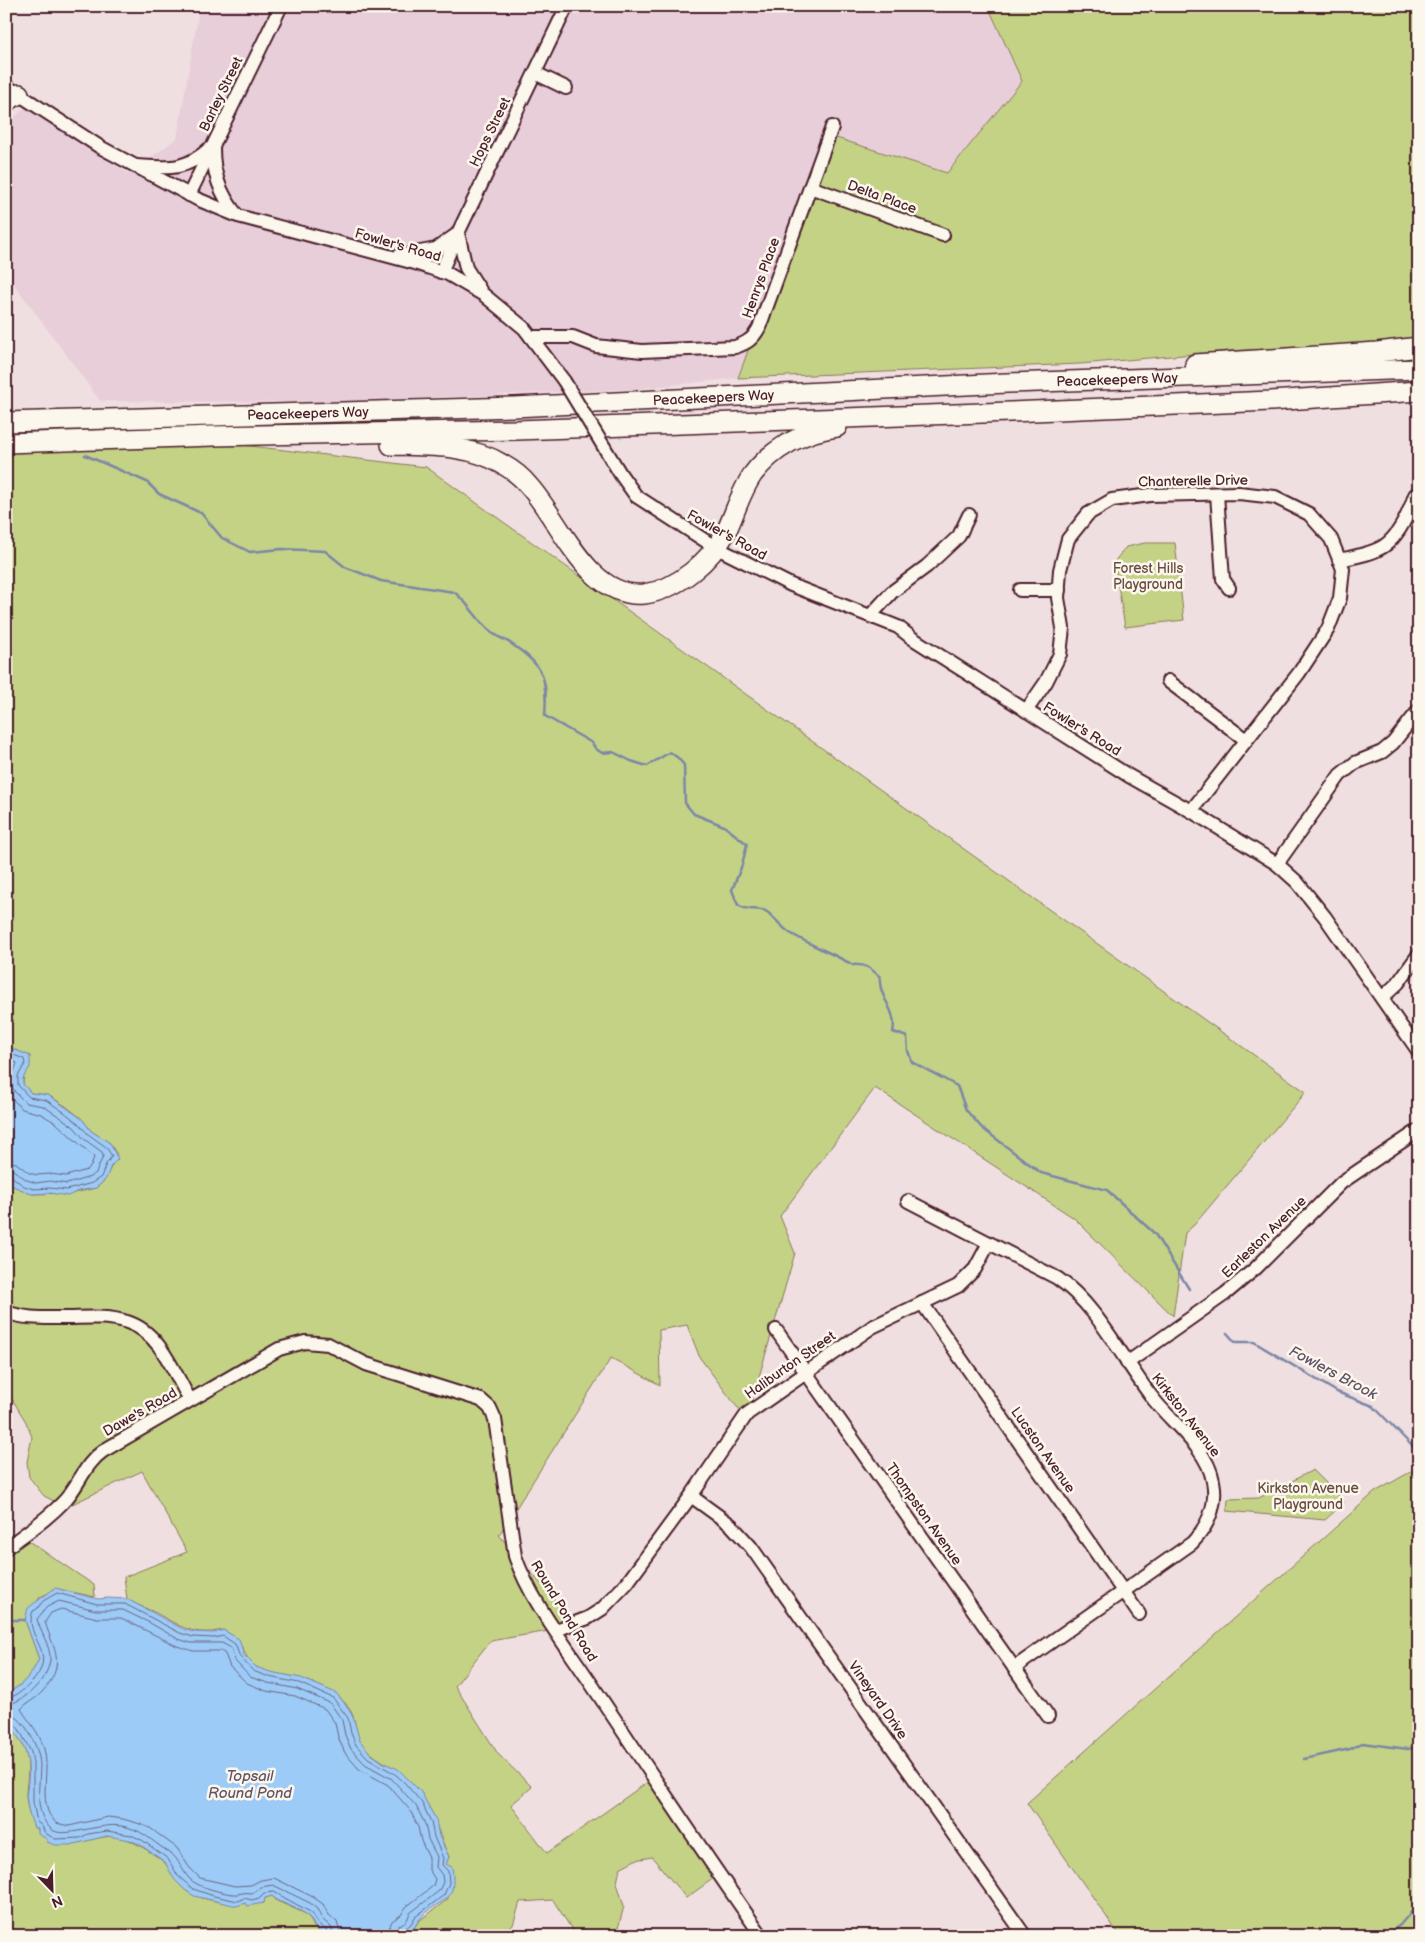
<svg xmlns="http://www.w3.org/2000/svg" width="1425" height="1942" viewBox="0 0 1425 1942" font-family="'Balsamiq Sans',sans-serif">
<style>
.built{fill:#e8ced9}
.green{fill:#c4d286;stroke:#877858}
.water{fill:#9dcbf8;stroke:#7c86a6}
.lines{fill:none;stroke-linecap:round;stroke-linejoin:round}
.shore{stroke:#6b647d;stroke-width:1}
.stream{stroke:#7c86a6;stroke-width:2.5}
.minor-casing{stroke:#4a1f2b;stroke-width:16}
.highway-casing{stroke:#4a1f2b;stroke-width:22}
.minor{stroke:#fbf7ec;stroke-width:12}
.highway{stroke:#fbf7ec;stroke-width:19}
.minor-bridge-casing{stroke:#4a1f2b;stroke-width:16;stroke-linecap:butt}
.minor-bridge{stroke:#fbf7ec;stroke-width:12}
.labels{text-anchor:middle;dominant-baseline:central;stroke-width:5;stroke-linejoin:round;paint-order:stroke}
.street-label{font-size:14px;fill:#4a1f2b;stroke:#fbf7ec}
.park-label{font-size:14px;fill:#684c42;stroke:#fbf7ec}
.water-label{font-size:15px;font-style:italic;fill:#635368;stroke:#fbf7ec}
</style>
<rect width="100%" height="100%" fill="#f0dfe1"/>
<filter id="ink" filterUnits="userSpaceOnUse"><feTurbulence type="fractalNoise" baseFrequency=".02" numOctaves="2"/><feDisplacementMap in="SourceGraphic" scale="10" xChannelSelector="R" yChannelSelector="G"/><feConvolveMatrix kernelMatrix="1 2 1 2 8 2 1 2 1" color-interpolation-filters="sRGB"/></filter>
<g filter="url(#ink)">
<!-- built -->
<polygon class="built" points="194,6 988,6 1022,81 947,174 827,135 738,378 634,389 335,402 100,401 6,273 6,124 27,106 129,174 177,138 198,15"/>
<!-- green -->
<g class="green">
<polygon points="988,6 1419,6 1419,337 1371,344 1229,351 1080,364 738,378 827,135 947,173 1022,81"/>
<path d="M242,445L426,467L1306,1092L1194,1225L1185,1233L1173,1316L1074,1218L875,1088L780,1216L795,1253L747,1418L745,1413L737,1407L700,1358L687,1325L659,1330L660,1385L611,1358L499,1535L571,1619L549,1631L490,1641L455,1686L498,1754L532,1787L511,1805L547,1853L649,1781L714,1878L686,1898L652,1857L635,1860L620,1868L617,1883L624,1906L616,1936H576L553,1900L520,1902L513,1925L500,1936H404L414,1928L419,1921L448,1899L446,1864L449,1857C435,1827 433,1802 407,1778C392,1764 371,1759 360,1741C355,1734 356,1724 353,1716C350,1708 341,1697 334,1693C322,1687 308,1680 295,1677C283,1674 266,1674 255,1666C245,1659 244,1647 236,1639C233,1635 227,1633 223,1630C194,1637 180,1626 156,1613C146,1608 136,1605 127,1599L124,1577L187,1552L142,1471L66,1507L44,1496L29,1477L27,1462L32,1437L26,1422L6,1389V1178L15,1186L32,1194L74,1193L96,1188L104,1181L117,1155L110,1143L91,1131L82,1119L67,1107L48,1095L31,1093L23,1084C23,1075 28,1065 30,1056L6,1046V449Z"/>
<polygon points="1145,543 1175,543 1184,620 1125,627 1114,562 1126,547"/>
<polygon points="1419,1467 1419,1936 1120,1936 1027,1803 1375,1492"/>
<polygon points="1313,1470 1345,1502 1325,1520 1227,1511 1228,1499 1259,1498"/>
<path d="M27,1540L94,1585L95,1597L58,1589L40,1597L25,1620L39,1659C31,1676 23,1685 6,1694V1556Z"/>
<path d="M6,1722C15,1731 23,1742 26,1754C30,1766 27,1779 26,1792C25,1805 32,1823 40,1833C65,1862 99,1825 129,1840C141,1846 153,1853 164,1862C169,1866 175,1882 184,1889C200,1903 244,1905 264,1903L265,1898L272,1896L277,1901L304,1913L309,1917L314,1927L325,1936H6Z"/>
</g>
<!-- water -->
<g class="water">
<polygon points="6,1046 30,1056 30,1067 23,1078 23,1084 31,1093 48,1095 54,1099 82,1119 91,1131 110,1143 118,1159 111,1166 106,1179 96,1188 78,1191 68,1196 50,1193 32,1194 13,1186 6,1178"/>
<path d="M55,1588L98,1599L108,1598L127,1599L183,1629L194,1632L214,1633L223,1630L239,1639L244,1655L256,1667L270,1672L301,1678L336,1693L346,1705L353,1717L360,1741L371,1754L384,1763L398,1769L421,1792L436,1820L439,1836L449,1857L446,1864L452,1867C458,1907 439,1896 419,1920C415,1926 411,1934 403,1936C397,1937 332,1937 326,1936C316,1933 314,1923 309,1917C303,1909 280,1904 272,1896L265,1898L264,1903L247,1906L245,1903L237,1906L194,1896L185,1890L174,1879L165,1862L139,1844L130,1840L107,1836L70,1845H55L47,1842V1839L38,1834V1828H34C30,1817 25,1802 27,1790C28,1782 29,1772 28,1763C26,1747 17,1733 6,1722V1694C23,1685 31,1676 39,1659L25,1620L28,1608Z"/>
</g>
<g class="lines">
<!-- shore -->
<g class="shore">
<polyline points="6,1052 24,1059 25,1064 18,1076 18,1085 29,1097 46,1100 64,1112 78,1123 88,1134 106,1147 112,1156 106,1164 101,1177 92,1183 67,1190 50,1188 34,1189 24,1186 11,1176 6,1175"/>
<polyline points="6,1058 17,1063 12,1077 12,1087 15,1092 26,1103 43,1106 60,1117 74,1127 84,1139 102,1152 103,1156 96,1173 90,1177 67,1184 50,1181 36,1183 27,1180 13,1170 6,1168"/>
<polyline points="6,1092 22,1109 41,1114 56,1123 94,1157 91,1166 87,1170 66,1176 50,1174 37,1175 29,1173 16,1163 6,1161"/>
<path d="M6,1698C15,1697 23,1691 30,1684C62,1652 22,1638 33,1611L37,1609L43,1601L57,1593L97,1604H125L180,1633L193,1637L214,1638L223,1636L235,1644L240,1657L253,1671L269,1677L299,1683L333,1698L348,1718L351,1733L356,1745L368,1758L395,1774L404,1782L422,1803L431,1822L434,1837L443,1858L442,1865L448,1871L449,1883L444,1895L415,1917L411,1924L402,1931L401,1936"/>
<path d="M6,1704C24,1704 49,1677 50,1660C51,1646 40,1632 37,1619L47,1607L59,1601L96,1610H123L150,1623L178,1639L191,1643H222L231,1648L235,1661L250,1677L268,1683L297,1689L330,1703L342,1720L345,1735L351,1749L365,1764L392,1779L416,1806L425,1824L428,1839L437,1857L436,1867L442,1875L443,1882L439,1891L410,1913L407,1920L397,1927L395,1936"/>
<path d="M6,1713C24,1714 39,1748 40,1764C40,1786 33,1812 51,1829C62,1840 101,1822 121,1826C142,1829 150,1840 167,1851C170,1853 170,1852 173,1855C182,1864 184,1878 197,1884C204,1888 229,1895 237,1894C243,1893 246,1892 252,1893L261,1887L273,1885L310,1903L317,1909L322,1919L331,1927L334,1936"/>
<polyline points="6,1719 11,1721 19,1729 31,1752 33,1763 33,1802 37,1822 42,1826 45,1833 55,1839 80,1838 88,1834 107,1831 131,1835 142,1840 168,1859 178,1876 193,1889 214,1896 238,1901 244,1898 252,1900 259,1898 264,1893 274,1892 312,1913 317,1923 327,1931 327,1936"/>
<path d="M341,1936L337,1922L328,1914L323,1904L313,1897L274,1878L261,1880L251,1885L235,1886L200,1878L189,1867L177,1848L150,1828L137,1823L123,1819L108,1817L69,1826L56,1823C54,1820 51,1817 49,1814C40,1794 50,1769 44,1749C40,1733 29,1722 21,1709C26,1703 36,1699 42,1692C67,1664 54,1651 45,1622L51,1613L61,1609L97,1618H121L177,1646L193,1651H221L225,1654L230,1667L247,1683L266,1691L295,1696L325,1709L335,1723L338,1737L345,1753L359,1769L388,1785L410,1810L418,1827L421,1841L429,1858V1870L435,1879L433,1886L406,1907L401,1915L392,1921L389,1928L388,1936"/>
</g>
<!-- stream -->
<g class="stream">
<path d="M85,455L147,482L159,494L201,513L222,538L250,552L282,549L325,551L345,567L381,581L454,592C468,602 476,619 490,631C495,636 504,639 510,643C543,665 548,676 545,716L592,743L596,749L602,753L613,752L631,761L647,766L670,752L678,758L684,765L685,803L689,808L694,814L724,826L747,844L742,865L732,890L738,905C749,913 758,906 767,912C775,918 781,927 790,933C810,945 832,953 853,965C865,964 871,968 880,977C878,998 898,1010 893,1032L907,1037L908,1051L912,1062L957,1086L966,1110L982,1128L1041,1173L1107,1190L1155,1234L1189,1289"/>
<polyline points="1227,1333 1235,1342 1254,1342 1337,1392 1373,1406 1419,1453"/>
<polyline points="6,1620 25,1620"/>
<polyline points="1304,1759 1350,1749 1362,1743 1408,1749 1419,1747"/>
<polyline points="1385,1936 1400,1925 1419,1903"/>
</g>
<!-- minor casing -->
<g class="minor-casing">
<g id="minor">
<polyline points="535,73 566,88"/>
<polyline points="6,86 100,147 197,199 238,216 415,263 448,274 484,295 524,328 564,381"/>
<path d="M213,148C213,174 220,193 236,214"/>
<path d="M137,166C168,168 185,171 209,149"/>
<polyline points="810,187 943,235"/>
<polyline points="189,195 281,6"/>
<polyline points="458,233 466,268 480,290"/>
<polyline points="399,256 436,249 456,235"/>
<polyline points="441,272 458,233 567,6"/>
<path d="M531,337H573L596,346L642,351L735,347C747,343 753,339 759,328L832,127"/>
<polyline points="604,447 621,475 636,496 715,547 791,585 898,627 912,638 1129,776 1191,811 1277,864 1297,882 1325,917 1419,1052"/>
<polyline points="1217,494 1223,579 1229,588"/>
<path d="M1339,560C1353,557 1372,554 1384,546C1400,535 1409,513 1415,495"/>
<polyline points="1020,590 1059,590"/>
<polyline points="871,615 892,592 927,566 959,536 969,515"/>
<polyline points="1168,681 1246,740"/>
<polyline points="1026,711 1046,682 1060,654 1063,628 1058,598 1060,570 1068,539 1088,514 1112,500 1150,495 1239,493 1275,497 1309,514 1331,539 1343,569 1340,598 1328,629 1299,673 1191,811"/>
<polyline points="1277,864 1340,775 1355,763 1382,752 1393,743 1419,710"/>
<polyline points="1382,998 1398,983 1419,954"/>
<path d="M908,1201L1057,1278C1096,1304 1122,1358 1151,1396C1171,1423 1207,1447 1213,1481C1218,1506 1208,1526 1192,1543L1014,1668"/>
<polyline points="922,1303 1139,1614"/>
<path d="M6,1312C25,1319 43,1318 63,1318C84,1318 107,1315 127,1322C160,1332 174,1373 190,1400"/>
<polyline points="776,1330 1048,1716"/>
<polyline points="1127,1363 1225,1294 1256,1268 1342,1182 1419,1130"/>
<polyline points="691,1496 731,1525 751,1547 1025,1936"/>
<path d="M6,1548C26,1533 49,1518 66,1499C80,1483 85,1464 103,1451L279,1349L305,1342L328,1344L366,1364L481,1400L490,1408L495,1419L515,1556C530,1601 570,1651 596,1691C651,1773 705,1856 762,1936"/>
<polyline points="556,1630 588,1618 602,1609 627,1583 691,1496 747,1414 872,1327 958,1286 975,1269 989,1243"/>
</g>
</g>
<!-- highway casing -->
<g class="highway-casing">
<g id="highway">
<polyline points="6,102 19,94"/>
<polyline points="1195,364 1377,352 1419,347"/>
<path id="s1" d="M6,422L514,407L1007,383L1419,369"/>
<polyline points="6,443 213,436 517,430 1010,412 1271,401 1419,391"/>
<path d="M391,445C428,446 469,444 502,464C511,469 521,476 528,485C560,519 587,599 644,594C677,590 711,560 726,532C735,513 741,491 753,474C773,448 804,431 837,427"/>
</g>
</g>
<!-- minor -->
<use href="#minor" class="minor"/>
<!-- highway -->
<use href="#highway" class="highway"/>
<!-- minor-bridge casing -->
<g class="minor-bridge-casing">
<polyline id="minor-bridge" points="564,381 604,447"/>
</g>
<!-- minor-bridge -->
<use href="#minor-bridge" class="minor-bridge"/>
</g>
</g>
<g class="labels">
<!-- street labels -->
<g class="street-label">
<text transform="translate(221 94) rotate(-64)">Barley Street</text>
<text transform="translate(490 132) rotate(-64)">Hops Street</text>
<text transform="translate(882 197) rotate(20)">Delta Place</text>
<text transform="translate(398 245) rotate(16)">Fowler's Road</text>
<text transform="translate(761 278) rotate(-70)">Henrys Place</text>
<text stroke="none"><textPath href="#s1" startOffset="1112">Peacekeepers Way</textPath></text>
<text stroke="none"><textPath href="#s1" startOffset="708">Peacekeepers Way</textPath></text>
<text stroke="none"><textPath href="#s1" startOffset="302">Peacekeepers Way</textPath></text>
<text transform="translate(1193 481) rotate(-1)">Chanterelle Drive</text>
<text transform="translate(727 535) rotate(29)">Fowler's Road</text>
<text transform="translate(1082 729) rotate(32)">Fowler's Road</text>
<text transform="translate(1264 1237) rotate(-44)">Earleston Avenue</text>
<text transform="translate(790 1365) rotate(-35)">Haliburton Street</text>
<text transform="translate(140 1412) rotate(-30)">Dawe's Road</text>
<text transform="translate(1186 1415) rotate(52)">Kirkston Avenue</text>
<text transform="translate(1043 1450) rotate(55)">Lucston Avenue</text>
<text transform="translate(924 1514) rotate(55)">Thompston Avenue</text>
<text transform="translate(564 1611) rotate(59)">Round Pond Road</text>
<text transform="translate(878 1700) rotate(55)">Vineyard Drive</text>
</g>
<!-- park labels -->
<g class="park-label">
<text x="1148" y="568">Forest Hills<tspan x="1148" dy="16">Playground</tspan></text>
<text x="1308" y="1488">Kirkston Avenue<tspan x="1308" dy="16">Playground</tspan></text>
</g>
<!-- water labels -->
<g class="water-label">
<text transform="translate(1333 1373) rotate(28)">Fowlers Brook</text>
<text x="250" y="1776">Topsail<tspan x="250" dy="17">Round Pond</tspan></text>
</g>
</g>
<!-- margin -->
<rect width="1425" height="1942" fill="none" stroke="#fbf7ec" stroke-width="25"/>
<rect x="12" y="12" width="1400" height="1917" fill="none" stroke="#4a1f2b" stroke-width="2" filter="url(#ink)"/>
<!-- north arrow -->
<g transform="translate(52 1890) rotate(157)" stroke="#fbf7ec" stroke-width="4" paint-order="stroke">
<path d="M0-4L9 19L0 12L-9 19Z" fill="#4a1f2b"/>
<text y="-8" font-size="14" font-weight="bold" text-anchor="middle" fill="#4a1f2b">N</text>
</g>
</svg>
